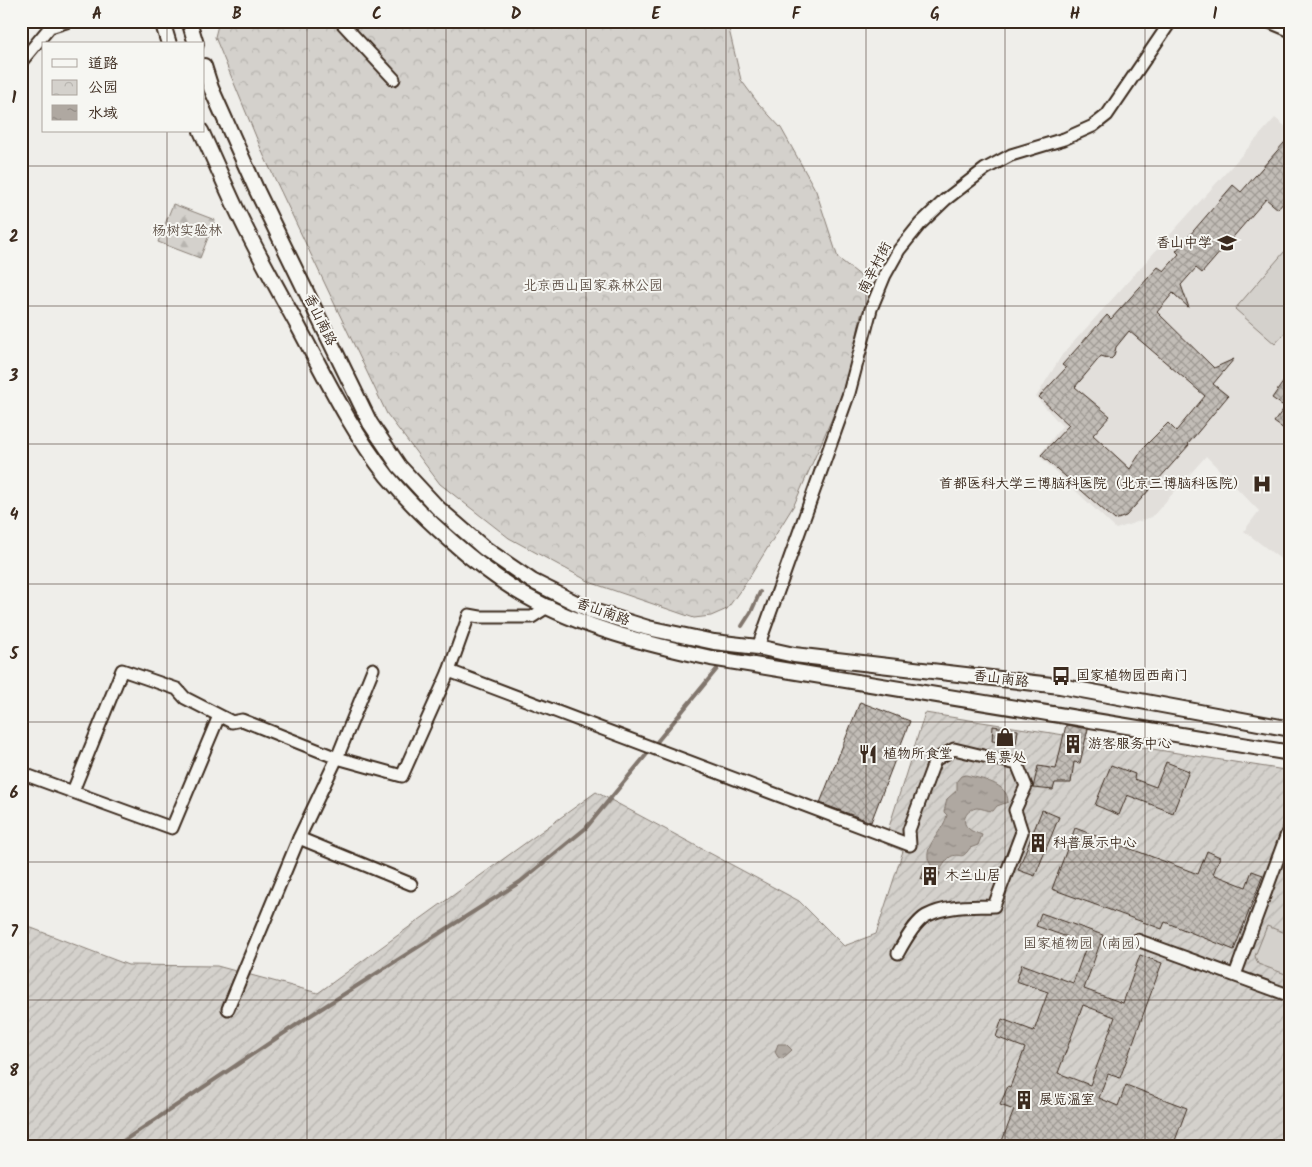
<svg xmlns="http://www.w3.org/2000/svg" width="1312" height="1167" viewBox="0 0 1312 1167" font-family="Kalam,'LXGW WenKai TC',sans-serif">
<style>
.built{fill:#e2dfdb}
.forest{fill:url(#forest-firs);stroke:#887e75}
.park{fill:url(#park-crowns);stroke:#887e75}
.garden{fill:url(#garden-furrows);stroke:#887e75}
.pitch{fill:#d4d1cc;stroke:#887e75}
.water{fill:url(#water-ripples);stroke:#81766d}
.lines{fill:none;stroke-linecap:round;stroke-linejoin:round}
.stream{stroke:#81766d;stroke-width:4}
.building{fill:url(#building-cross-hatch);stroke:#3b2a1e;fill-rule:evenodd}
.minor-casing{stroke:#3b2a1e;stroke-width:15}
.tertiary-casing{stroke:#3b2a1e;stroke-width:18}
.minor{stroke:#f6f6f2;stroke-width:11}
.tertiary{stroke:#f6f6f2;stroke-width:14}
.grid{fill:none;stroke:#3b2a1e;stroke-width:1;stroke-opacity:0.55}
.labels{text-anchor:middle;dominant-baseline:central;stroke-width:4;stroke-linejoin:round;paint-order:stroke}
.park-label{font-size:14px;fill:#61544a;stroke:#f6f6f2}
.poi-label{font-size:14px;fill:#3b2a1e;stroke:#f6f6f2;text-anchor:start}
.street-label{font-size:14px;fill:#3b2a1e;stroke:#f6f6f2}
.neatline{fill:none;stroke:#3b2a1e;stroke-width:2}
.grid-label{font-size:16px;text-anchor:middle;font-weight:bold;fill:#3b2a1e}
</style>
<defs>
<pattern id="forest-firs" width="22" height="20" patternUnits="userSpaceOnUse" patternTransform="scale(1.25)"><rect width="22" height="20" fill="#d4d1cc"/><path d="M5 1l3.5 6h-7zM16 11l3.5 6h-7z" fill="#b7b4af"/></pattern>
<pattern id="park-crowns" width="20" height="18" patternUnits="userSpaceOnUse" patternTransform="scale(1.25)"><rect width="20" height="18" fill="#d4d1cc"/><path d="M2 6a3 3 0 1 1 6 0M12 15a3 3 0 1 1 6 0" fill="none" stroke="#b7b4af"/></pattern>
<pattern id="garden-furrows" width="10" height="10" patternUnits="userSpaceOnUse" patternTransform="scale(1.25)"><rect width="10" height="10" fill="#d4d1cc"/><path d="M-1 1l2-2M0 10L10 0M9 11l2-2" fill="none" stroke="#b7b4af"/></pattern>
<pattern id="water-ripples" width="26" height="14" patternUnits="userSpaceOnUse" patternTransform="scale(1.25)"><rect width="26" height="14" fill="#afa8a1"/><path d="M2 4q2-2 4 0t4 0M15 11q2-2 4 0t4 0" fill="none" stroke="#908983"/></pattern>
<pattern id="building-cross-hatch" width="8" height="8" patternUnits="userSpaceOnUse" patternTransform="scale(1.25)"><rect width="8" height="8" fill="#c2bdb7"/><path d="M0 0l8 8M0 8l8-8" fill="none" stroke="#9f9a94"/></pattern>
</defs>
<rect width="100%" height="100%" fill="#efeeea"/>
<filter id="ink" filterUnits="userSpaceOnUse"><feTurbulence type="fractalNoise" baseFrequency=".02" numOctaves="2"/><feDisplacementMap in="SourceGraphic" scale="10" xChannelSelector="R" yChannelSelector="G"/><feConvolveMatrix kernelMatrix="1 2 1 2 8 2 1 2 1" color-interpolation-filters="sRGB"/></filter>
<g filter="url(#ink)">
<!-- built -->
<polygon class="built" points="1275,118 1291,131 1291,567 1244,531 1259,511 1206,456 1152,517 1116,529 1039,456 1062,426 1036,397 1062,355"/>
<!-- forest -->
<polygon class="forest" points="173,204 215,220 200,258 158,242"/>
<!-- park -->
<polygon class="park" points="219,21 727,21 741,80 758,103 781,128 816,191 838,258 875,287 861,315 854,350 840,400 794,505 749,578 727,609 711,616 694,618 592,583 509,538 440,484 387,414 264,156 215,37"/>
<!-- garden -->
<polygon class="garden" points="925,713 1291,771 1291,1146 21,1146 21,924 128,965 217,966 318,993 596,792 799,901 844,946 876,934 903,851 884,843"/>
<!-- pitch -->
<g class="pitch">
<polygon points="1291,244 1291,326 1275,344 1235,309"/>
<polygon points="1267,926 1291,935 1291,976 1258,964 1255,956"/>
</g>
<!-- water -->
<g class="water">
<path d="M966,775C981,779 1008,783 1008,802L997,806L993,811C987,811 982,808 977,808C967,809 960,821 968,828C971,832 978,833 982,835L978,845L970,848C961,861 962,853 952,856C947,858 943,866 940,870L933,869C932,866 928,861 928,858C926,843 944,830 947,815L944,812L947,799L957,790V781L961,776Z"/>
<polygon points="778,1044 786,1044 792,1050 782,1059 778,1057 775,1052"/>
</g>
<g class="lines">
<!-- stream -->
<g class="stream">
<polyline points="742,626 751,612 760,592"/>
<polyline points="116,1146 308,1017 520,882 586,828 717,669"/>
</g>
</g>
<!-- building -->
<g class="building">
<path d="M1291,135V194L1278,209L1266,199L1202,273L1196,268L1181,285L1189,308L1173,293L1157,312L1214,368L1234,359L1213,384L1228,396L1188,444L1189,445L1126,516L1115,520L1041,455L1069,425L1039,397L1066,368L1062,365L1107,315L1111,319L1158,267L1164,271L1179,254L1176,251L1233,185L1241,192ZM1129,331L1205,396L1176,431L1168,423L1144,447L1130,469L1093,435L1110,416L1075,387L1101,356L1111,359L1114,356L1116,347Z"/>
<polygon points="1291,371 1291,434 1274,422 1285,407 1272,398"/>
<polygon points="860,702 910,721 871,822 820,803"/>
<polygon points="1066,725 1088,729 1080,763 1074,762 1071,783 1055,783 1053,790 1033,788 1038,766 1056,769"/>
<polygon points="993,726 1018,730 1016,744 992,741"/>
<polygon points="1166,762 1189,771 1173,813 1127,795 1119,815 1095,805 1111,765 1135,774 1134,779 1156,787"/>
<polygon points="1042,810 1059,817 1035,876 1018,870"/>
<polygon points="1075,828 1198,874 1207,851 1220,857 1213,874 1246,887 1252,871 1263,875 1234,950 1165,922 1162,929 1052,889"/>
<polygon points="925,867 940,873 936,884 921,879"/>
<path d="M1041,913L1103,935L1084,989L1123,1003L1140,955L1162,963L1120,1078L1108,1074L1099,1098L1118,1106L1126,1085L1187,1108L1173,1146H1000L1014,1110L1000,1105L1008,1086L1010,1087L1025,1048L996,1037L1002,1019L1034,1031L1048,992L1016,981L1022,964L1073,983L1087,944L1036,926ZM1083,1005L1115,1017L1090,1085L1058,1073Z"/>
</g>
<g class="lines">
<!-- minor casing -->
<g class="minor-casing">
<g id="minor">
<polyline points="340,21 394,79"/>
<polyline points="1267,21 1291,31"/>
<polyline points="21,62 50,27 69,21"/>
<polyline points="758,647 849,393 871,309 885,275 899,250 920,224 945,200 985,169 1011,155 1064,139 1093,126 1107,115 1171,21"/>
<path d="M449,671L910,845L909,830L935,760L954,749L1017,764L1026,786L1015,810L1022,832L994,906C971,907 947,905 926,916C915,922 904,942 898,953"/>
<polyline points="29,776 172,828 219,716"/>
<polyline points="73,791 122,670 177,689 185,698 232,722 242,720 337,758 402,776 449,671 469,615 480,617 532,617 549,606"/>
<polyline points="299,838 411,884"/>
<polyline points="1137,940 1291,996"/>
<polyline points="1235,975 1291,823"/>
<polyline points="228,1009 299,838 337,758 373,669"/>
</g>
</g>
<!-- tertiary casing -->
<g class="tertiary-casing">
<g id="tertiary">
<polyline points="162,21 169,44"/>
<polyline points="189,21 196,44"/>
<polyline points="204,66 211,88 257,191 370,423 399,466 438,508 484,548 532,581 590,610 648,628 714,642 758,647 794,655 1060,686 1291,729"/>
<path d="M201,131C217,165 231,200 248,233C264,265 281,295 298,326C325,376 351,431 387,476C421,517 478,568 524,595C582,628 647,644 711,658L1291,753"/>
</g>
</g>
<!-- minor -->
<use href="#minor" class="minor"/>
<!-- tertiary -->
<use href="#tertiary" class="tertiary"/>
</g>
</g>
<!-- grid -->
<path class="grid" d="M167,21V44M307,21V1146M446,21V1146M586,21V1146M726,21V1146M866,21V1146M1005,21V1146M1145,21V1146M167,131V1146M21,166H1291M21,306H1291M21,444H1291M21,584H1291M21,722H1291M21,862H1291M21,1000H1291"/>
<!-- icons -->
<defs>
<g id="school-bare" transform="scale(1.5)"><path d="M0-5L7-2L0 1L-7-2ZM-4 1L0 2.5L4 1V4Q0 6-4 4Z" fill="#3b2a1e" stroke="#f6f6f2" stroke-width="2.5" paint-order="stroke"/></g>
<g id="hospital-bare" transform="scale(1.5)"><path d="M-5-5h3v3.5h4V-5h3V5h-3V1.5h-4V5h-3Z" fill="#3b2a1e" stroke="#f6f6f2" stroke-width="2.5" paint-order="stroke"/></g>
<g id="bus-bare" transform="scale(1.5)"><path d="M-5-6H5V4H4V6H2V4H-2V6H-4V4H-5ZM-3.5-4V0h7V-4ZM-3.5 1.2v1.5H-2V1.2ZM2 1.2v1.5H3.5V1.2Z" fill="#3b2a1e" stroke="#f6f6f2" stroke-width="2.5" paint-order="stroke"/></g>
<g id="shop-bare" transform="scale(1.5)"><path d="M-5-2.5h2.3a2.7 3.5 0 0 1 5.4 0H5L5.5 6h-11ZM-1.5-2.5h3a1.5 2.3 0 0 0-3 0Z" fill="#3b2a1e" stroke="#f6f6f2" stroke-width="2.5" paint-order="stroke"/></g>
<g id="building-bare" transform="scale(1.5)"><path d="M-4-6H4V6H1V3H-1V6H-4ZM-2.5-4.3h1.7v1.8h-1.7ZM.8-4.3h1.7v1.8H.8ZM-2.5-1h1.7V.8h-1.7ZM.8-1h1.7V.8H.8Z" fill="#3b2a1e" stroke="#f6f6f2" stroke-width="2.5" paint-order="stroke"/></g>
<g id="restaurant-bare" transform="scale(1.5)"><path d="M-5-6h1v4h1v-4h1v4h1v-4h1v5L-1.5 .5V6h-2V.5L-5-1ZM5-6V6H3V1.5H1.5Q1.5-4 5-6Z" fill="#3b2a1e" stroke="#f6f6f2" stroke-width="2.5" paint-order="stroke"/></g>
</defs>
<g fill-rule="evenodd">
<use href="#school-bare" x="1227" y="243"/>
<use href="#hospital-bare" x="1262" y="484"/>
<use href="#bus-bare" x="1061" y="676"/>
<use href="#shop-bare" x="1005" y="737"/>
<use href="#building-bare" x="1073" y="744"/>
<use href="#restaurant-bare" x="868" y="754"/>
<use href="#building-bare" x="1038" y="843"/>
<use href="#building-bare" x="930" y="876"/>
<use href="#building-bare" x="1024" y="1100"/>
</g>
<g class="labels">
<!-- park labels -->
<g class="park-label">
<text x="187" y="231">杨树实验林</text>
<text x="593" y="286">北京西山国家森林公园</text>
<text x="1086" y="944">国家植物园（南园）</text>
</g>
<!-- poi labels -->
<g class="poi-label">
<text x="1212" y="243" text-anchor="end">香山中学</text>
<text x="1247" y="484" text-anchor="end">首都医科大学三博脑科医院（北京三博脑科医院）</text>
<text x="1076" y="676">国家植物园西南门</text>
<text x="1088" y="744">游客服务中心</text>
<text x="883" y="754">植物所食堂</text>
<text x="1005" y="758" text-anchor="middle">售票处</text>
<text x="1053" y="843">科普展示中心</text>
<text x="945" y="876">木兰山居</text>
<text x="1039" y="1100">展览温室</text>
</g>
<!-- street labels -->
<g class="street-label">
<text transform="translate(875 268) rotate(-63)">南辛村街</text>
<text transform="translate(320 320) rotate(64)">香山南路</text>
<text transform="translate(603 612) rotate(20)">香山南路</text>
<text transform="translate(1001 679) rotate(7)">香山南路</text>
</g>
</g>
<!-- margin -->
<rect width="1312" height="1167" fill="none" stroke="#f6f6f2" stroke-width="55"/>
<!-- legend -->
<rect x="42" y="42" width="162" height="90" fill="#f6f6f2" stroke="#aba49d"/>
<rect x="52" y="59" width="25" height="8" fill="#f6f6f2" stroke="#aba49d"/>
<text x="88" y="68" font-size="15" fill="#3b2a1e">道路</text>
<rect x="52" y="80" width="25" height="15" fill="url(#park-crowns)" stroke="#aba49d"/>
<text x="88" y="92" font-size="15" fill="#3b2a1e">公园</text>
<rect x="52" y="105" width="25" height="15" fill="url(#water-ripples)" stroke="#aba49d"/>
<text x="88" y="118" font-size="15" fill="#3b2a1e">水域</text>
<rect x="28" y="28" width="1256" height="1112" class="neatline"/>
<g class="grid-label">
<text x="97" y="19">A</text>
<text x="237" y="19">B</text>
<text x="377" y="19">C</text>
<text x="516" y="19">D</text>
<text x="656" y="19">E</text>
<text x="796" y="19">F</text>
<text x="935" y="19">G</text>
<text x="1075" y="19">H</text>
<text x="1215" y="19">I</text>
<text x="14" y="103">1</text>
<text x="14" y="242">2</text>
<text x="14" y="381">3</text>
<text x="14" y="520">4</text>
<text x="14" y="659">5</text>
<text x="14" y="798">6</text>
<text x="14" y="937">7</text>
<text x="14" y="1076">8</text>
</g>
</svg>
